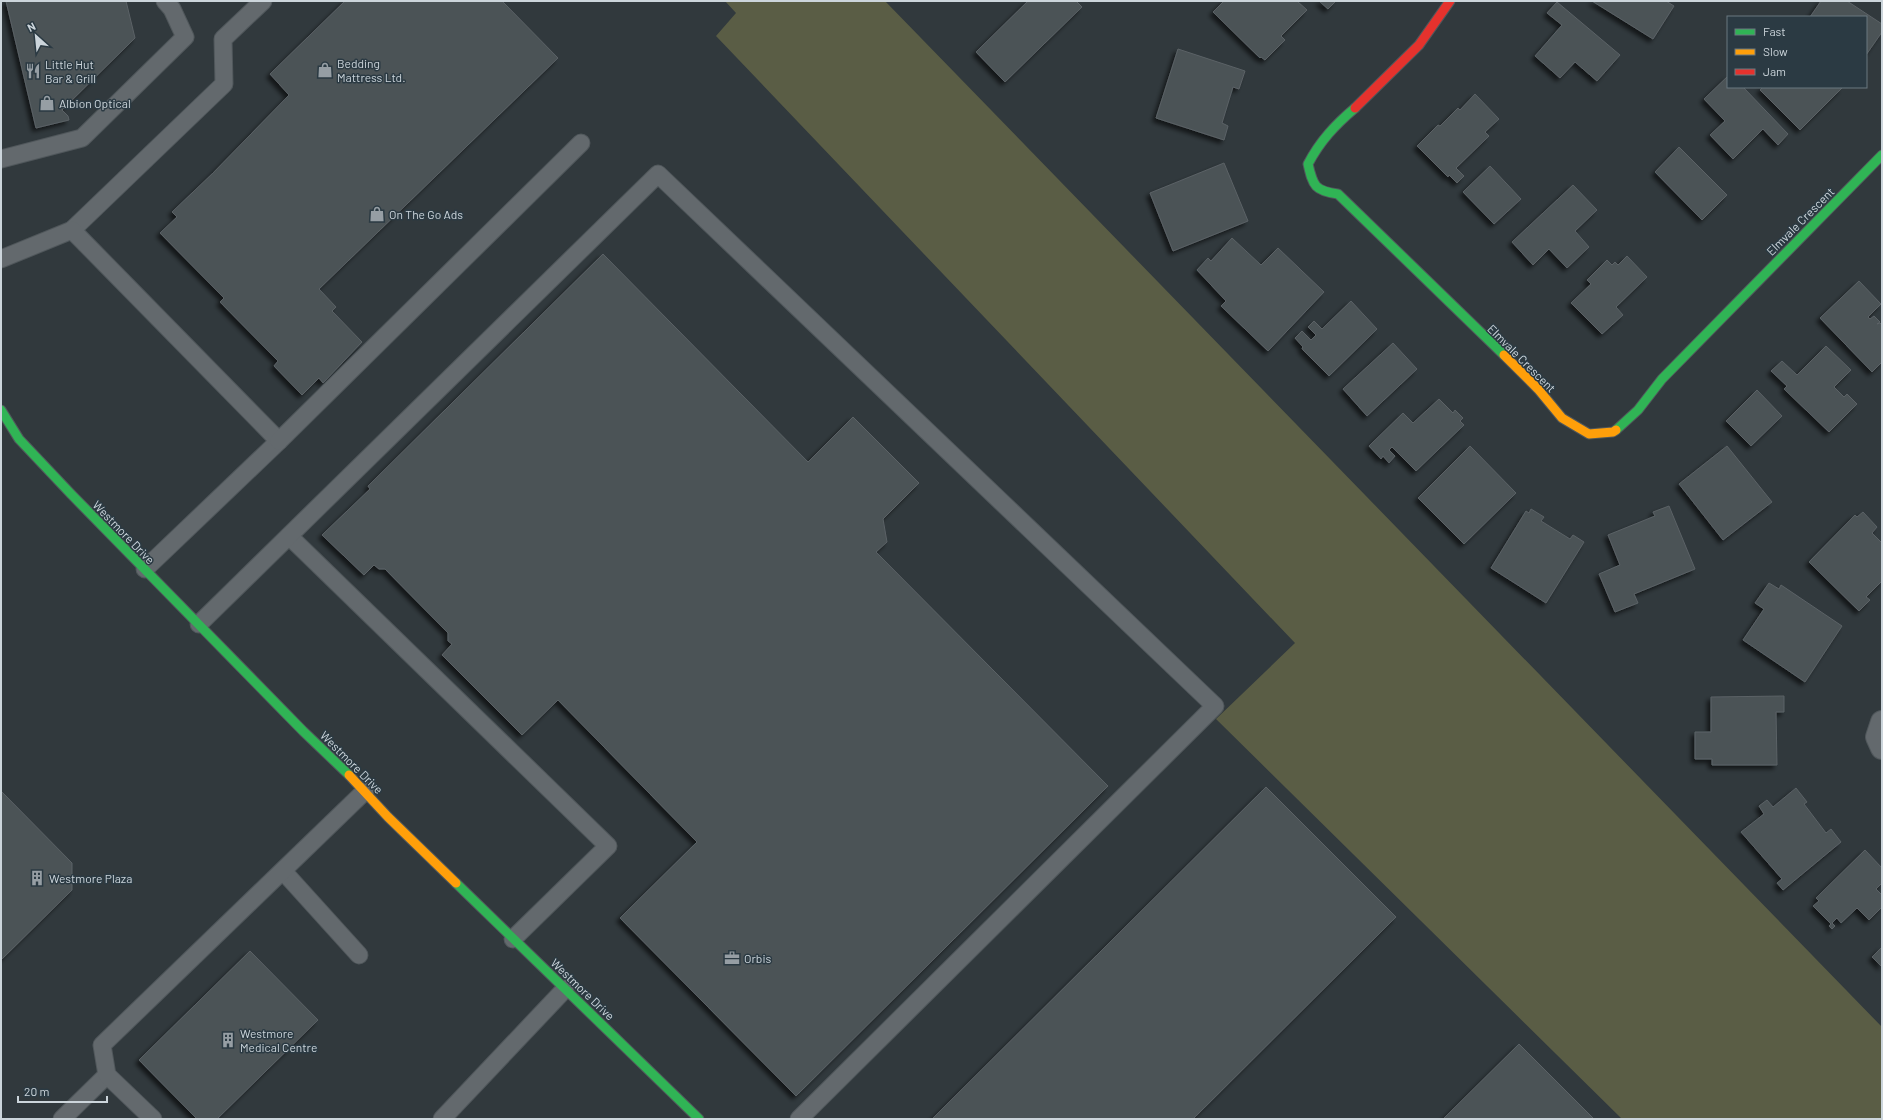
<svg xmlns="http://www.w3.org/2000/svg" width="1883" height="1120" viewBox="0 0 1883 1120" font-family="Barlow,sans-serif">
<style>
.green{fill:#5a5d45}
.building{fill:#4b5256;stroke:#5b6266;filter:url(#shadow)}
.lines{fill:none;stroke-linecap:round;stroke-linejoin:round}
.lane-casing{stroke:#50575b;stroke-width:19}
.street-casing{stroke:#50575b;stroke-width:24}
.fast-casing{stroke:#50575b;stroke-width:11}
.slow-casing{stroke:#50575b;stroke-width:11}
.jam-casing{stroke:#50575b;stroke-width:11}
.lane{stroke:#63696d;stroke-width:17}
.street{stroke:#63696d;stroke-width:22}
.fast{stroke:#30b455;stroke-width:9}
.slow{stroke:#ff9f0a;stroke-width:9}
.jam{stroke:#e5322d;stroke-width:9}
.labels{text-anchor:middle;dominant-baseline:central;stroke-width:3;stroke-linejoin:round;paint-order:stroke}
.poi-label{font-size:12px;fill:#ccd5db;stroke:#2b3a43;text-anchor:start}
.street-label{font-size:12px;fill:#ccd5db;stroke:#2b3a43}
</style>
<defs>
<filter id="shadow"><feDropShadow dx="-3.5" dy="3.5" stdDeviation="2" flood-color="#0009"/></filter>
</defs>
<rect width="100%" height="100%" fill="#31393d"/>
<!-- green -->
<polygon class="green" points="725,1 885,1 1882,1027 1882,1119 1622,1119 1216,719 1295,643 716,36 736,13"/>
<!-- building -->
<g class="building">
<polygon points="6,1 126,1 135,38 62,110 68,116 69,120 36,128"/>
<polygon points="345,1 502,1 558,58 319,289 336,307 332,311 362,342 323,383 319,378 302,395 274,366 278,361 220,302 224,298 160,233 177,217 172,212 213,173 289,95 270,74"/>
<polygon points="1028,1 1076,1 1082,7 1005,82 976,52"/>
<polygon points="1224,1 1297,1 1307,10 1281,36 1285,40 1265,60 1261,57 1260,58 1213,12"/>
<polygon points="1319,1 1336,1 1328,9"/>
<polygon points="1592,1 1666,1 1674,6 1653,39"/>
<polygon points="1821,1 1847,1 1882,24 1882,32 1866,55 1866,17 1810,17"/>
<polygon points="1557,2 1620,55 1597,81 1575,62 1560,78 1535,56 1562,25 1547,13"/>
<polygon points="1178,49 1245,71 1239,89 1233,87 1222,123 1228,126 1224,140 1156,118"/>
<polygon points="1728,76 1728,87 1743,87 1788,134 1778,145 1763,129 1733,159 1710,135 1725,121 1704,99"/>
<polygon points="1763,87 1840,87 1842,88 1800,130 1760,90"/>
<polygon points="1475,94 1499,119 1485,132 1489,136 1456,168 1464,176 1457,183 1449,175 1448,177 1417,146 1438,125 1440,126 1458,108 1460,110"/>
<polygon points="1679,147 1727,195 1702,220 1655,172"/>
<polygon points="1224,163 1248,221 1173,251 1150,193"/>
<polygon points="1490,166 1521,199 1494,224 1463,192"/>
<polygon points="1573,185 1597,210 1575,231 1589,247 1567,268 1549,249 1533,265 1512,242"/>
<polygon points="1232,238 1261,265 1278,248 1324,292 1268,351 1221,306 1226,301 1197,270 1208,258 1211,261"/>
<polygon points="603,254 808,462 853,417 919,483 883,519 887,542 876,552 1108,786 796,1096 620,918 697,842 558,700 522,735 442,655 452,644 448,641 448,633 385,569 379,569 374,565 364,575 322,535 370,489 368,486"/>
<polygon points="1627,256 1647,277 1616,307 1623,315 1602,334 1571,303 1591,284 1587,280 1607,260 1612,265 1615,262 1618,265"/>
<polygon points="1859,281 1881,304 1868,317 1870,319 1874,316 1880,322 1877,324 1880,323 1882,325 1882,362 1872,372 1820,318"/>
<polygon points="1351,301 1377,329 1329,376 1303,350 1302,348 1303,347 1295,338 1302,331 1311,340 1316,335 1308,327 1314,321 1322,329"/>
<polygon points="1393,343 1417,369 1367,416 1343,389"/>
<polygon points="1826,346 1851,370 1834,387 1844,397 1847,394 1857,404 1829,432 1784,389 1787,386 1771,371 1782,361 1797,375"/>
<polygon points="1757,390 1782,416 1751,446 1726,421"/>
<polygon points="1439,399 1453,413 1455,410 1463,418 1460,421 1464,425 1416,471 1392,447 1389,450 1395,456 1389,463 1383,456 1381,459 1369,446 1403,413 1413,423"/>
<polygon points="1470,446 1516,493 1464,544 1418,498"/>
<polygon points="1727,446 1772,502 1723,540 1679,484"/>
<polygon points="1669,506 1695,569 1634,594 1638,603 1615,612 1599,574 1620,565 1608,535 1655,516 1653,512"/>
<polygon points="1531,509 1544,517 1541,521 1570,539 1573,535 1584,542 1546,603 1491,568 1526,511 1529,513"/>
<polygon points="1863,512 1877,527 1872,533 1882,543 1882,581 1866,597 1870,600 1859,611 1809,562 1855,515 1857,517"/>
<polygon points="1769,583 1779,589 1781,585 1842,626 1805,682 1743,640 1764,609 1755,603"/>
<polygon points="1784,696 1784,712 1776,712 1777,765 1712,765 1712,759 1695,759 1695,732 1711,732 1711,697"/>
<polygon points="1266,787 1396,917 1193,1119 932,1119"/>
<polygon points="1796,788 1807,802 1804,804 1826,833 1831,829 1841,842 1783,890 1777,883 1782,879 1741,832 1764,814 1759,806 1767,800 1773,807"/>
<polygon points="1,791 72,863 72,890 1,960"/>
<polygon points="1865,850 1882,868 1882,883 1876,889 1882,895 1882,907 1869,920 1857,908 1841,923 1837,918 1832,923 1835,926 1832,929 1829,926 1831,924 1813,906 1819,901 1816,898"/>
<polygon points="1882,947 1882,967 1872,957"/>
<polygon points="250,951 318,1020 217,1119 197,1119 139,1060"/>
<polygon points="1519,1044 1594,1119 1443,1119"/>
</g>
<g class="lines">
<!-- lane casing -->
<g class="lane-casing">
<g id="lane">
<polyline points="1,159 82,138 185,37 172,9 165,1"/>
<polyline points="72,230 224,84 223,39 263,1"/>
<polyline points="1,259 72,230 279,441 145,569"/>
<polyline points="279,441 581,143"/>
<polyline points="289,536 608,846 513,939"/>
<polyline points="199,624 658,174 1215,706 799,1119"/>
<polyline points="283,871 359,955"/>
<polyline points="62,1119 107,1075"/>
<polyline points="153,1119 107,1075 102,1045 365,791"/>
<polyline points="442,1119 565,989"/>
</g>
</g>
<!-- street casing -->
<g class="street-casing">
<polyline id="street" points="1882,722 1877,737 1882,748"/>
</g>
<!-- fast casing -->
<g class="fast-casing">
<g id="fast">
<path d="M1355,108C1335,125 1320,141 1308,164C1313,186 1315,191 1338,194L1504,355"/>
<polyline points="1,410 19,439 71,494 303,731 349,775"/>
<polyline points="1616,430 1638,410 1662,379 1882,155"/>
<polyline points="456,883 699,1119"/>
</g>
</g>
<!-- slow casing -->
<g class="slow-casing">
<g id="slow">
<polyline points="1504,355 1538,389 1562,418 1589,434 1613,432 1616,430"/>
<polyline points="349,775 388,817 456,883"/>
</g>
</g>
<!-- jam casing -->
<g class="jam-casing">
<polyline id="jam" points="1355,108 1419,45 1450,1"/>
</g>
<!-- lane -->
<use href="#lane" class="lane"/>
<!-- street -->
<use href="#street" class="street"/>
<!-- fast -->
<use href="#fast" class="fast"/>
<!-- slow -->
<use href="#slow" class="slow"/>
<!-- jam -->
<use href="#jam" class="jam"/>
</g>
<!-- icons -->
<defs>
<g id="shop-bare" transform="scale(1.2)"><path d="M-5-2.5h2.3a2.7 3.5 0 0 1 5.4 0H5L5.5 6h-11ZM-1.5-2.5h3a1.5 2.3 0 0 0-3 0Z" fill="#969ea4" stroke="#2b3a43" stroke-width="2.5" paint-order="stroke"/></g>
<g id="restaurant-bare" transform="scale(1.2)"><path d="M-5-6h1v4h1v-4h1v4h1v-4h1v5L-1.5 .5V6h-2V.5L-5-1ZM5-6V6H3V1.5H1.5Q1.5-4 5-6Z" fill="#969ea4" stroke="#2b3a43" stroke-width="2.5" paint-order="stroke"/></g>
<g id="building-bare" transform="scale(1.2)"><path d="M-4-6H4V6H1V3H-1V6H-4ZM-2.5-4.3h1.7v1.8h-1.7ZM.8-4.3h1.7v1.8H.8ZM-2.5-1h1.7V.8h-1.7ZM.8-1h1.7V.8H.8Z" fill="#969ea4" stroke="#2b3a43" stroke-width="2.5" paint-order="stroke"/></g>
<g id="office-bare" transform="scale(1.2)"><path d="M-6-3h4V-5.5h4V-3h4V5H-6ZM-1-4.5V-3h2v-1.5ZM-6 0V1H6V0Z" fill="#969ea4" stroke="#2b3a43" stroke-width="2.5" paint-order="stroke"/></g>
</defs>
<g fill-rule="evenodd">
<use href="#shop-bare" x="325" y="70"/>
<use href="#restaurant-bare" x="33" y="71"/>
<use href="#shop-bare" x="47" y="103"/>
<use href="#shop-bare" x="377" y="214"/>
<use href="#building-bare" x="37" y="878"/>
<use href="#office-bare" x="732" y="958"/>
<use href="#building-bare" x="228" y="1040"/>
</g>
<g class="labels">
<!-- poi labels -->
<g class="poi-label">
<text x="337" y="63">Bedding<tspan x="337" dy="14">Mattress Ltd.</tspan></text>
<text x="45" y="64">Little Hut<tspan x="45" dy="14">Bar &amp; Grill</tspan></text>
<text x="59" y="103">Albion Optical</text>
<text x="389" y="214">On The Go Ads</text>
<text x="49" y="878">Westmore Plaza</text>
<text x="744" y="958">Orbis</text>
<text x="240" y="1033">Westmore<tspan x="240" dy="14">Medical Centre</tspan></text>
</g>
<!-- street labels -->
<g class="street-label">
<text transform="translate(1800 221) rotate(-45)">Elmvale Crescent</text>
<text transform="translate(1522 358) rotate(45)">Elmvale Crescent</text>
<text transform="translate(124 532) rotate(46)">Westmore Drive</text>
<text transform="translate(352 762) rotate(45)">Westmore Drive</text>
<text transform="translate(583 989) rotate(44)">Westmore Drive</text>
</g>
</g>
<!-- border -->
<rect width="1883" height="1120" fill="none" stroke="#ccd5db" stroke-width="4"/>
<!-- legend -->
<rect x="1727" y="16" width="140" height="72" fill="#2b3a43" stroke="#6b7880"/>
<rect x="1735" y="29" width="20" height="6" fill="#30b455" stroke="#6b7880"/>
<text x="1763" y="36" font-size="12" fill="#ccd5db">Fast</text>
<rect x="1735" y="49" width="20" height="6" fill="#ff9f0a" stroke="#6b7880"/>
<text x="1763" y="56" font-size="12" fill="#ccd5db">Slow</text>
<rect x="1735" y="69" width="20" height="6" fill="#e5322d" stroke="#6b7880"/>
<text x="1763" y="76" font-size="12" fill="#ccd5db">Jam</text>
<!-- north arrow -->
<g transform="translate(36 36) rotate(333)" stroke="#2b3a43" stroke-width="3" paint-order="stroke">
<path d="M0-3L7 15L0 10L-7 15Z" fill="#ccd5db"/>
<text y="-6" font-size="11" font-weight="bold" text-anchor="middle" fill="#ccd5db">N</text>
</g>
<!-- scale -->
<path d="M18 1096v6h89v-6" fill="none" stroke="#ccd5db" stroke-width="2"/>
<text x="24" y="1096" font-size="12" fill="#ccd5db" stroke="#2b3a43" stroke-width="3" paint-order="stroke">20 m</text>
</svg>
